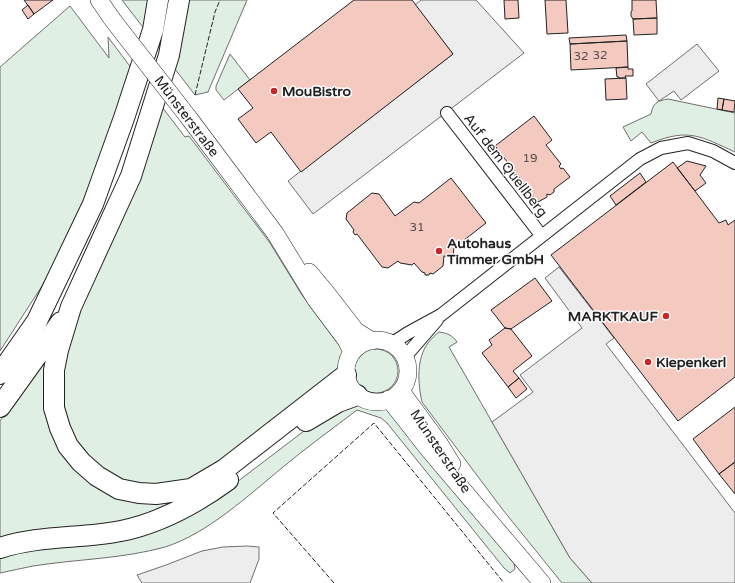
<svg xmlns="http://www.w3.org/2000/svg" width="735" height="583" viewBox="0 0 735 583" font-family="'Varela Round',sans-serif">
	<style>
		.green { fill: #e0efe3; stroke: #6f6f6f }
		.parking { fill: #ededed; stroke: #6f6f6f }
		.building { fill: #f3c9c0; stroke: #222 }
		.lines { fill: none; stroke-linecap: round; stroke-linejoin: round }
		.minor-casing { stroke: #222; stroke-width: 14 }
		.secondary-casing { stroke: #222; stroke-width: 18 }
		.trunk-casing { stroke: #222; stroke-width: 22 }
		.minor { stroke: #fff; stroke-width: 12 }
		.secondary { stroke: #fff; stroke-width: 17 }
		.trunk { stroke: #fff; stroke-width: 20 }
		.secondary-bridge-casing { stroke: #222; stroke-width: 18; stroke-linecap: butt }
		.secondary-bridge { stroke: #fff; stroke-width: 17 }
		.fence { stroke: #222; stroke-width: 1; stroke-dasharray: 5 2; stroke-linecap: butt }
		.poi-dot { fill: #c62828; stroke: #fff; stroke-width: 1.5 }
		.labels { text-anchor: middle; stroke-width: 3; stroke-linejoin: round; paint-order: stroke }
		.number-label { font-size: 12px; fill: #564c4a }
		.poi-label { font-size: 14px; font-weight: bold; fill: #222; stroke: #fff; text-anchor: start }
		.street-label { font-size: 14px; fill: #222; stroke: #fff }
	</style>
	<rect width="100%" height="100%" fill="#fff"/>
	<!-- green -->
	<path class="green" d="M122 0H247L208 92 195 95Z
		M70 6 109 58 108 37 132 69 98 173 51 272 0 351V67Z
		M230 54 250 80 224 100 216 90V86Z
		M668 99 735 113V152C700 136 689 128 651 143L642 132 631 141 623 127 651 114C653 103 657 101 668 99Z
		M162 107 185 137 189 136 270 243 302 295 338 343 342 342 344 355 341 367 259 434 194 479 172 486 122 482 87 459 63 417V353Z
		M439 332C447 333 452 335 457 342L449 347 570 558 592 583H562L503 510 422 402C418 384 416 359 428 343 431 339 435 335 439 332Z
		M51 347 48 371 90 477 194 494 144 519 0 541V421Z
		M354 371a22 22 0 1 1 44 0a22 22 0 1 1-44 0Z
		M358 402 370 406 386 408 514 563 515 569 510 573 504 568 387 423 381 418 357 410C332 429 307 447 283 467 249 495 207 534 165 547 122 559 77 559 33 566 22 568 11 571 0 573V554L216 498 304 431 315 419Z"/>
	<!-- parking -->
	<path class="parking" d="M421 0H476L524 53 313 214 288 181 453 54 415 5Z
		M697 44 719 71 681 100 674 91 659 101 646 84Z
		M559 267 614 338 606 344 735 513V583H592L570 558 492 422 533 392 520 375 582 328 545 278Z
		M247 546 259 547V559L250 583H142L137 575 166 565 202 551 223 547Z"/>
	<!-- building -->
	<path class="building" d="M24 0H53L34 14Z
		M354 0H412L453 54 301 172 271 132 256 143 238 119 253 108 238 89Z
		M504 0H518L519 18 505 19Z
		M545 0H566L568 33 547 34Z
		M632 0H656L657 18 633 19 631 16V12L632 11Z
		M28 5 34 14 28 19 22 10Z
		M657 18V34L634 35 633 19Z
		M626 35 627 41 570 44 569 38Z
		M627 41 628 67 571 70 570 44Z
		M628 67V69H633V76H625L626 78H619V77H617L616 68Z
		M626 78 627 99 606 100 605 79Z
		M718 98 724 99 722 110 717 109Z
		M724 99 735 101 734 112 722 110Z
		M534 116 552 140 546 145 561 164 559 166 561 169 563 168 570 177 554 189V192L550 195 547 194V197L538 202 535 199H532L533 196 529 191H527V188L523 183H521V180L517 175H514L515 172 511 167H508L509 164 499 152 496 151 497 148 495 146Z
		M687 161 706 166 700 175 706 183 695 191 677 168Z
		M673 162 719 223 726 220 728 225 735 220V377L678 421 551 255Z
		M640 173 646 182 616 205 610 196Z
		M451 178 486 223 454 248 453 257 444 256 443 266 433 274 430 273 429 275H425V273L422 272 414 263 412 265 400 263 398 261 388 268 382 267 357 234 355 235 353 232 354 230 346 219 347 213 372 193 379 194 395 216 414 202 419 203Z
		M535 278 552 301 511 329 505 328 491 310Z
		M505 328 511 329 532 356 513 371 519 378 508 387 482 353 492 345 489 340Z
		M519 378 527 389 516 398 508 387Z
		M735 407V462L719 474 693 439Z
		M735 462V494L719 474Z"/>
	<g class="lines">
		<!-- minor casing -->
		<g class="minor-casing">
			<path id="minor" d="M447 113 541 235
				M391 344 408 333 441 315 640 159 661 148 688 143 713 151 735 163
				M404 358 437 320"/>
		</g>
		<!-- secondary casing -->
		<g class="secondary-casing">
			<path id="secondary" d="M99 0 112 19
				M189 118 275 233 316 300 346 340 352 352
				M309 272 325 291 356 331 372 341
				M346 371a31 31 0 1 1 62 0a31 31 0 1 1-62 0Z
				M401 391 439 443 452 464
				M389 399 429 450 542 583"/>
		</g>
		<!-- trunk casing -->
		<g class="trunk-casing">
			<path id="trunk" d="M179 0 169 55 131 176 71 307 58 350 54 370V408L60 428 68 446 81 462 97 476 119 489 139 493 156 494 191 489 225 469 346 375
				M0 374 37 321 93 204 124 118 153 30 158 0
				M0 407 61 322
				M306 421 338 402 357 395
				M0 548C39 535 81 539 121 531 161 523 195 504 228 480"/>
		</g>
		<!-- minor -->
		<use href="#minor" class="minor"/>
		<!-- secondary -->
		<use href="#secondary" class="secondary"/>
		<!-- trunk -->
		<use href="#trunk" class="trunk"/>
		<!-- secondary-bridge casing -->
		<g class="secondary-bridge-casing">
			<path id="secondary-bridge" d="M112 19 189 118"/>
		</g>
		<!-- secondary-bridge -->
		<use href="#secondary-bridge" class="secondary-bridge"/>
		<!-- fence -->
		<path class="fence" d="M195 95 215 12 220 0
			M334 583 273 513 374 423 504 583"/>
	</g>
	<!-- markers -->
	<g class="poi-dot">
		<circle cx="274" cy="91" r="4"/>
		<circle cx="439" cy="251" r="4"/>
		<circle cx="666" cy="316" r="4"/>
		<circle cx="648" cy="362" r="4"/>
	</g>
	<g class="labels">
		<!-- number labels -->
		<g class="number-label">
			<text x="600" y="59">32</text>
			<text x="581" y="60">32</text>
			<text x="530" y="162">19</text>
			<text x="417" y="231">31</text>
		</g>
		<!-- poi labels -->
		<g class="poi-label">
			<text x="282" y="96">MouBistro</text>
			<text x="447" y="248">Autohaus<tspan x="447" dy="16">Timmer GmbH</tspan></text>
			<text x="658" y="321" text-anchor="end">MARKTKAUF</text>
			<text x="656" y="367">Kiepenkerl</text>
		</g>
		<!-- street labels -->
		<g class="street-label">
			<text transform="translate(187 116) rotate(53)" y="5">Münsterstraße</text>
			<text transform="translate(506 165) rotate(52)" y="5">Auf dem Quellberg</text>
			<text transform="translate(441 451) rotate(56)" y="5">Münsterstraße</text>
		</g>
	</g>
</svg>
